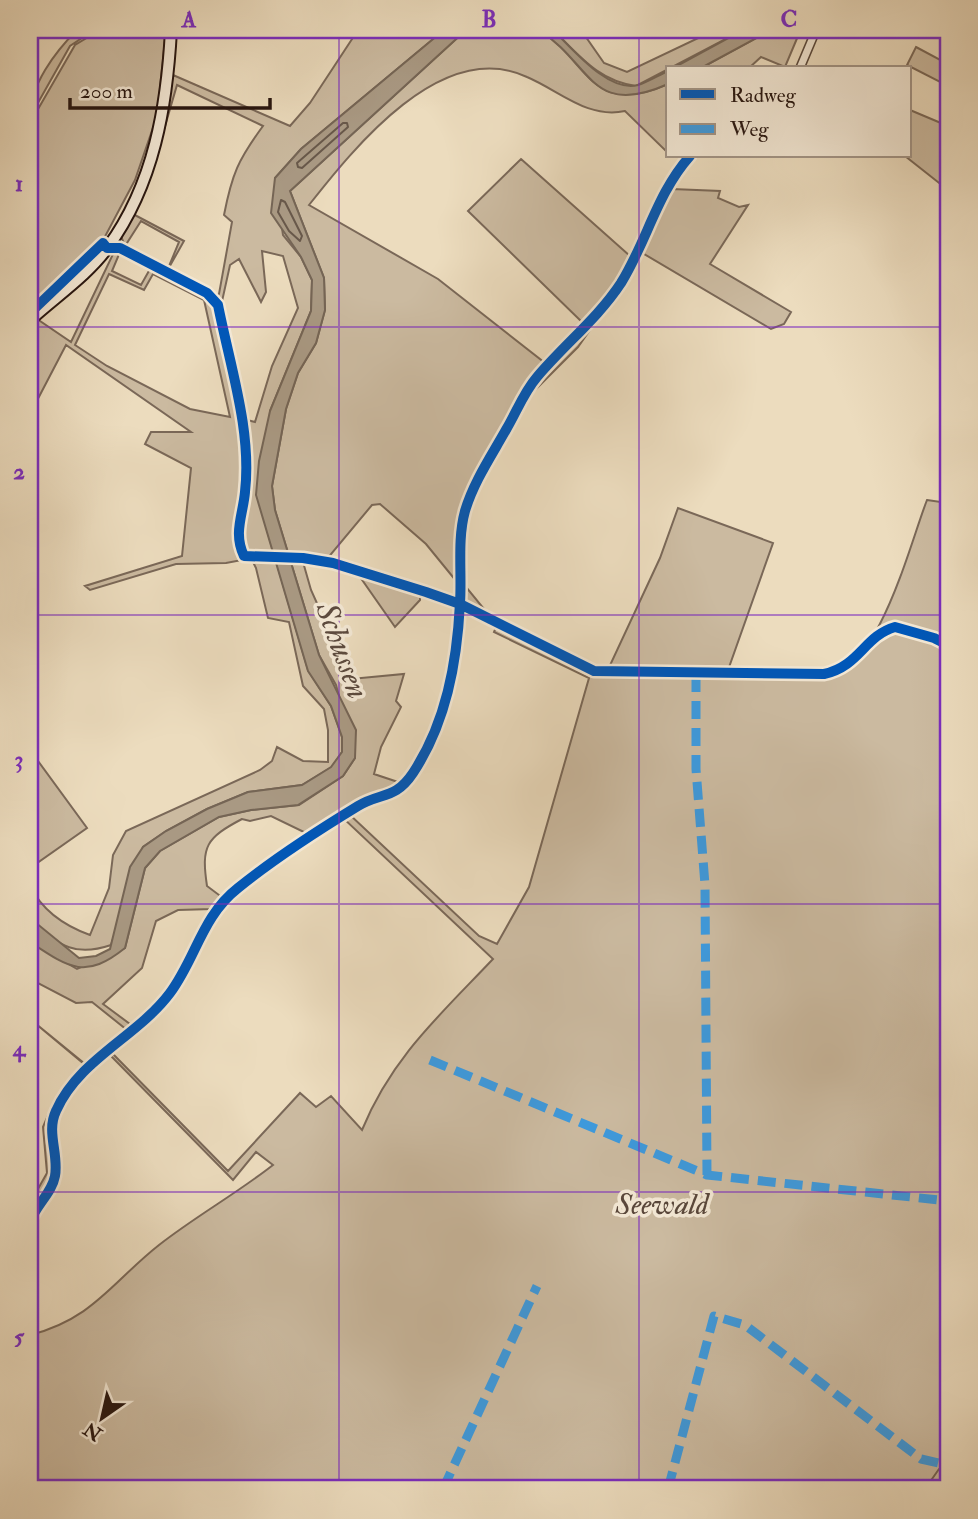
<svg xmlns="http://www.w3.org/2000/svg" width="978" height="1519" viewBox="0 0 978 1519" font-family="'IM FELL Double Pica',serif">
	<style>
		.green { fill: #cbbaa0; stroke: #7a6858; stroke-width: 2; fill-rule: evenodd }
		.water { fill: #a99983; stroke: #756555; stroke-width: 2 }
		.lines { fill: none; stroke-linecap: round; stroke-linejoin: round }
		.shore { stroke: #68584a; stroke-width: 2 }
		.stream { stroke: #756555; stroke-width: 2 }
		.street-tunnel { stroke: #c5b49b; stroke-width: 7; stroke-dasharray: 7 3.5; stroke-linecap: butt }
		.street-casing { stroke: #59483c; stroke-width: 10 }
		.secondary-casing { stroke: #281610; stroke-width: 14 }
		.street { stroke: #f3e8d5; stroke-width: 7 }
		.secondary { stroke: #f3e8d5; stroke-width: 10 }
		.quiet { stroke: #3d9ade; stroke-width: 9; stroke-dasharray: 18 9; stroke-linecap: butt }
		.cycleway-casing { stroke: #f3e8d5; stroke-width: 15 }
		.cycleway { stroke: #0057b8; stroke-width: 10 }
		.grid { fill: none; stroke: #7b2cbf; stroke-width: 2; stroke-opacity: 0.55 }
		.labels { text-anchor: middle; stroke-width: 7; stroke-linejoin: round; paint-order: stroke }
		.park-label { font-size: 30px; font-style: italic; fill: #59473b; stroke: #f3e8d5 }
		.water-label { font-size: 32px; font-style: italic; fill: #5c4a3e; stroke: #f3e8d5 }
		.neatline { fill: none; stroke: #7b2cbf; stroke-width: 2.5 }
		.grid-label { font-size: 23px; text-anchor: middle; font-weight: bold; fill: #7b2cbf }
	</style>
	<rect width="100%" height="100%" fill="#ecdcbe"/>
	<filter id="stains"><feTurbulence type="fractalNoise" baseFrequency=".00286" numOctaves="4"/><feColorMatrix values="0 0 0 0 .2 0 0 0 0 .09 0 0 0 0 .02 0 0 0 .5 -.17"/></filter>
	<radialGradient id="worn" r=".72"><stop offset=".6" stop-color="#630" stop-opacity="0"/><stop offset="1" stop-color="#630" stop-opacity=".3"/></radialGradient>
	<!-- green -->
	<path class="green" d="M77 30H94L70 46 30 117C30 85 55 52 77 30Z
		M100 30H166L157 116 135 180 100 246 42 300 30 287V123L75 45Z
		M358 30H380L385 36 396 30H444L301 149 275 178 283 235 301 257 312 280 311 311 270 411 267 530 308 670 331 706 342 737V752L332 767 302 785 248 792 207 809 166 831 143 847 111 945C73 958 59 944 31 921L30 886C42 910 65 926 90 935L109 888 113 855 126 831 260 770 272 761 277 747 303 761 328 762V730L324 709 303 686 289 622 268 618 256 568 241 538 243 490 235 534 242 560 226 563 176 564 90 590 85 586 182 556 191 468 145 444 151 432H191L66 345 30 414V325L37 319 71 342 115 250 120 252 112 271 141 285 150 269 206 296 213 302 239 418 255 422 272 366 298 308 283 256 262 251 266 292 261 302 239 259 230 265 221 306 214 297 219 294 232 222 224 215C232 174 238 160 263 126L177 85 149 181 131 213 184 241 167 271 179 242 141 221 125 246 120 234 162 137 173 75 290 126 310 103ZM109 274 144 290 153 274 204 300 230 417 190 409 107 366 75 345Z
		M466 30H539C591 63 590 118 668 84V153L625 111C587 119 560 91 527 77 442 37 354 148 309 205L438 279 545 363 520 396 470 489 457 582 426 544 380 504 372 505 327 559 301 555 311 590 351 679 404 674 396 701 401 707 381 747 374 774 401 783 393 791 353 803 308 834 271 816 250 821 242 819C206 838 201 846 207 886L223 898 212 909 178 910 156 921 142 968 103 1004 134 1027 90 1060 127 1030 92 1002 76 1003 30 979V942L77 969 125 948 145 868 160 851 219 817 251 810 299 805 343 776 355 758 336 685 319 655 275 510 272 486 286 409 298 373 316 343 325 310 324 278 290 191Z
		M553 30H581L604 63 627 72 715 30H743L636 86C598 81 579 55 553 30Z
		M771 30H814L811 39 798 36 785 67 761 57 749 68H701Z
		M916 47 948 64V75L944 84 907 65Z
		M910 110 948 126V190L905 156H910Z
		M521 159 630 256 620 279 584 324 468 211Z
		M672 189 720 191 718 198 739 207 748 205 710 264 791 312 784 324 771 329 639 251 667 193Z
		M625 280 578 347 525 400 540 377Z
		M927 500 948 503V1489H30V1335C93 1319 112 1282 159 1245 196 1216 236 1194 273 1165L256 1152 233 1180 109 1054 111 1052 228 1171 300 1093 316 1107 331 1096 362 1130C392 1057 440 1015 493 959L343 818 349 814 479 936 497 944 529 887 589 678 494 632 497 625 462 608V582L497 625 591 672 606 674 660 558 678 508 773 543 727 673C757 673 795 681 824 678 879 672 909 546 927 500Z
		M358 574 420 593V600L395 627Z
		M30 750 87 828 30 868Z
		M30 1019 85 1064 54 1109 53 1173 30 1212V1203L47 1173 43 1127 52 1106 84 1064Z"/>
	<!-- water -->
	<path class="water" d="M444 30H466L290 191 324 278 325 310 316 343 298 373 286 409 272 486 275 510 319 655 356 730 355 758 343 776 298 805 251 810 219 817 160 851 145 868 125 948C85 980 69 968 30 942V918L79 958 96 956 110 949 130 867 143 847 166 831 207 809 248 792 302 785 331 767 342 752V737L331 706 308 671 256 495 259 461 270 411 311 311 312 280 301 257 271 213 275 178 301 149Z
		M539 30H553C572 48 608 93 638 85 648 82 659 75 668 71V84C590 119 592 63 539 30Z
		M743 30H771L701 68H673Z"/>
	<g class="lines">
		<!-- shore -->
		<path class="shore" d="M343 123H347L348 127 302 168 298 167 297 163Z
			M281 200 285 202 302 236 300 241 289 231 278 212Z"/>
		<!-- stream -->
		<path class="stream" d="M944 1461 948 1454
			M925 1489 939 1469"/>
		<!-- street-tunnel -->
		<path class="street-tunnel" d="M267 558H303"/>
		<!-- street casing -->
		<g class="street-casing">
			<path id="street" d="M800 68 816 30
				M107 248H120L207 293 218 305C230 366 252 431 245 492 243 515 233 533 244 556L267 558
				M303 558 333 563 460 604
				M30 1222C36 1205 52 1193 55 1176 59 1154 46 1132 56 1111 79 1059 137 1037 170 993 196 958 202 916 238 888 275 858 317 831 358 806 381 792 395 800 413 773 446 723 457 663 460 603 462 573 457 540 465 511 474 481 492 455 507 428 517 411 524 392 537 377 564 345 598 318 621 283 647 241 657 193 690 156"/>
		</g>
		<!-- secondary casing -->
		<g class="secondary-casing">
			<path id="secondary" d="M30 320C55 297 88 275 108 247 154 184 167 106 171 30"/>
		</g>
		<!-- street -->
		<use href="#street" class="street"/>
		<!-- secondary -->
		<use href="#secondary" class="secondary"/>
		<!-- quiet -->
		<path class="quiet" d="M696 674V769L705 885 707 1175
			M430 1060 707 1175 948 1201
			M443 1489 537 1286
			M668 1489 714 1316 745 1325 921 1459 948 1465"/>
		<!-- cycleway casing -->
		<g class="cycleway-casing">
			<path id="cycleway" d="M30 313 103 243 107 248H120L207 293 218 305C230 366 252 431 245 492 243 515 233 533 244 556L303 558 333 563 426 592 460 604 594 671 824 674C860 666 864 636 895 627L934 638 948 645
				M30 1222C36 1205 52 1193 55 1176 59 1154 46 1132 56 1111 79 1059 137 1037 170 993 196 958 202 916 238 888 275 858 317 831 358 806 381 792 395 800 413 773 446 723 457 663 460 603 462 573 457 540 465 511 474 481 492 455 507 428 517 411 524 392 537 377 564 345 598 318 621 283 647 241 657 193 690 156"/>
		</g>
		<!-- cycleway -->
		<use href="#cycleway" class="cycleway"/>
	</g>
	<!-- grid -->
	<path class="grid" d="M339 30V1489M639 30V1489M30 327H948M30 615H948M30 904H948M30 1192H948"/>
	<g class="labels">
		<!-- park labels -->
		<g class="park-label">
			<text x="662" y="1214">Seewald</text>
		</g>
		<!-- water labels -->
		<g class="water-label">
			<text transform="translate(343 650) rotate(70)" y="11">Schussen</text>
		</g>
	</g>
	<!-- margin -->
	<rect width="978" height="1519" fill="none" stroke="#ecdcbe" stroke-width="77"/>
	<!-- legend -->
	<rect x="666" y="66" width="245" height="91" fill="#f3e8d5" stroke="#a29486" stroke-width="2"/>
	<rect x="680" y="89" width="35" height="10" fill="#0057b8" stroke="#a29486" stroke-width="2"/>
	<text x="730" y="102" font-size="21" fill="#281610">Radweg</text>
	<rect x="680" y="124" width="35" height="10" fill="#3d9ade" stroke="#a29486" stroke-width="2"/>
	<text x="730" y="136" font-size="21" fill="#281610">Weg</text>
	<!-- north arrow -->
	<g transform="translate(102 1418) rotate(214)" stroke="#f3e8d5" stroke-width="5" paint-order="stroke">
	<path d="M0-5L12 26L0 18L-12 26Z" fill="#281610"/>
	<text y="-10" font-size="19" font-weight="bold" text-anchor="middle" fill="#281610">N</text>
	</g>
	<!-- scale -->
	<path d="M70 98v10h200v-10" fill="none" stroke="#281610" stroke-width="3.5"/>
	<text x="80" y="98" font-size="21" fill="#281610" stroke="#f3e8d5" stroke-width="5" paint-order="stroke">200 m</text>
	<rect x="38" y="38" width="902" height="1442" class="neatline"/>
	<g class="grid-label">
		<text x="189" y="27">A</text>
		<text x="489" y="27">B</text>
		<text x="789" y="27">C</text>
		<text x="19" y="191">1</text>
		<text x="19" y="479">2</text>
		<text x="19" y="767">3</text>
		<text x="19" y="1056">4</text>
		<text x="19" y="1344">5</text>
	</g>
	<rect width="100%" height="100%" filter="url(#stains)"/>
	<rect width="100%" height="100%" fill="url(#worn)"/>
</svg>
